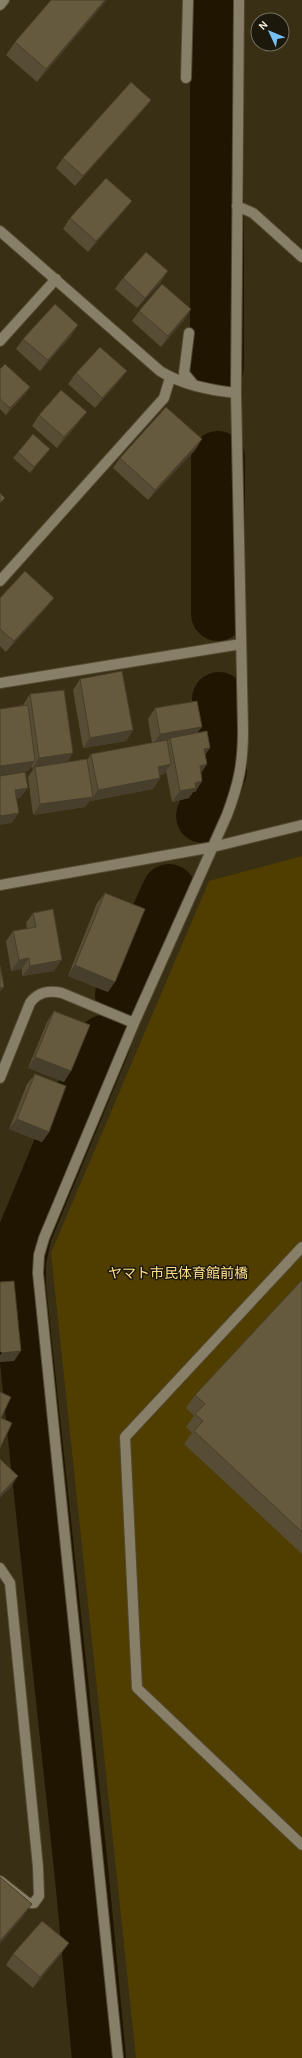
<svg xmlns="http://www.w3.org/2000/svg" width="302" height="2058" viewBox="0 0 302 2058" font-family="Karla,'Noto Sans JP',sans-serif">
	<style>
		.green { fill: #503e00 }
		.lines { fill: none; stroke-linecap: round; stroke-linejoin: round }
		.river { stroke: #1f1500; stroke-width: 54 }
		.minor-casing { stroke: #534a31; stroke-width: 12 }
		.minor { stroke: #877f67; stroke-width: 10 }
		.wall { fill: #574d34 }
		.shaded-wall { fill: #473f2b }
		.building { fill: #655a3d; stroke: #473f2b }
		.labels { text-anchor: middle; stroke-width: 3; stroke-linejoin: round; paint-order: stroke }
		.park-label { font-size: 14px; fill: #fdde89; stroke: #1c180c }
	</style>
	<rect width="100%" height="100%" fill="#392f14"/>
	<!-- green -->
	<path class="green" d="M302 856V2058H136L51 1253 209 881Z"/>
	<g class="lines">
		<!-- river -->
		<path class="river" d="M217 0V367
			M218 614V458
			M203 816 220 771 219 699
			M122 995 169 891
			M99 2058 82 1878 19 1287V1261L25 1233 104 1042"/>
		<!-- minor casing -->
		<g class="minor-casing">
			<path id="minor" d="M0 5 4 0
				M186 78 188 0
				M237 206 253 213 302 257
				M0 231 160 371C182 385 210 390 236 393
				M189 333 184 373 193 384
				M0 341 56 279
				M0 581 164 398 170 378
				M0 683 241 644
				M0 885 213 847 302 825
				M0 1078 30 1003C38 992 48 990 62 993L134 1023
				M302 1247 125 1437 137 1688 302 1845
				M0 1568 10 1583 38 1867 39 1896 34 1903H28L0 1881
				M118 2058 38 1273 39 1255 44 1238 134 1023 227 815C239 783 243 764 243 730L236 393 239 0"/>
		</g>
		<!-- minor -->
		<use href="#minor" class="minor"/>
	</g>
	<!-- wall -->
	<path class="wall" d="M107 0 37 82 6 55 15 42Z
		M151 100 143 110 75 186 56 168 63 158Z
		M124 211 88 252 63 229 70 218Z
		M123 278 161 282 137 308 115 289Z
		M191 309 184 320 161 347 132 321 139 311Z
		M71 336 40 371 16 349 23 339Z
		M0 369 30 387 26 393 6 415 0 409Z
		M76 373 119 381 95 408 68 384Z
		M39 415 79 422 57 448 32 426Z
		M202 439 195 450 148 500 113 468 120 458Z
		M50 449 30 473 13 458 18 452Z
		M0 598 46 608 6 652 0 646Z
		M80 679 133 730 126 741 83 748 73 690Z
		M30 694 67 762 87 760 91 754 152 743 148 719 155 708 197 733 205 755 201 773 202 781 195 792H193L189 798 172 802 166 771 164 774 160 775V778L153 789 90 801V800L85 807 33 815 28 777 34 768 32 769V766L28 771 0 775V709L23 705Z
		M105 893 108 992 68 976 97 903Z
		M33 913 54 971 22 976V969L11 971 6 941 13 931 27 929 26 923Z
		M54 1011 64 1082 28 1068 47 1022Z
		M35 1074 49 1132 42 1142 9 1129 27 1084Z
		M302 1280V1554L184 1444 192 1433 186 1427 194 1416 186 1408 195 1395Z
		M69 1943 61 1954 33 1988 6 1965 13 1954Z"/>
	<!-- shaded-wall -->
	<path class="shaded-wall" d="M105 0H107L37 82 46 69Z
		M151 100 143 110 75 186 83 176Z
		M132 201 124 211 88 252 96 241Z
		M168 271 161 282 137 308 145 298Z
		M191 309 184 320 161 347 168 336Z
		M78 325 71 336 40 371 48 360Z
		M127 371 119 381 95 408 102 398Z
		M30 387 26 393 6 415 10 408Z
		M87 412 79 422 57 448 64 437Z
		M202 439 195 450 148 500 155 490Z
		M50 449 30 473 34 467Z
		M54 598 46 608 6 652 14 641Z
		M202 727 194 737 170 738 167 742 153 744 160 734Z
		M133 730 126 741 83 748 90 738Z
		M210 748 203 758 204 749Z
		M73 753 66 764 35 767 34 768 32 769 39 758Z
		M35 761 28 771 0 775V766Z
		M171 764 164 774 151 777 158 767Z
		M207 764 200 775V766Z
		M160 778 153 789 90 801 98 790Z
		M202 781 195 792H193L189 798 172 802 180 791 195 783Z
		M28 788 20 798 8 801 15 790Z
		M93 797 85 807 33 815 40 804Z
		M19 813 12 823 0 825V816Z
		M29 958 22 969 11 971 19 960Z
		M62 960 54 971 22 976 30 966Z
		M75 965 115 982 108 992 68 976Z
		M4 987 0 992V988Z
		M35 1057 71 1071 64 1082 28 1068Z
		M17 1119 49 1132 42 1142 9 1129Z
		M21 1351 14 1361 0 1362V1355L2 1353Z
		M18 1476 11 1487 0 1498V1495Z
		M32 1904 22 1918 0 1944V1941Z
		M69 1943 61 1954 33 1988 40 1977Z"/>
	<!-- building -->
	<path class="building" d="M51 0H105L46 69 15 42Z
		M131 82 151 100 83 176 63 158Z
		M106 178 132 201 96 241 70 218Z
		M146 252 168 271 145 298 123 278Z
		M162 284 191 309 168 336 139 311Z
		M55 304 78 325 48 360 23 339Z
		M100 347 127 371 102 398 76 373Z
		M5 364 30 387 10 408 0 399V369Z
		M61 390 87 412 64 437 39 415Z
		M166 407 202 439 155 490 120 458Z
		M33 434 50 449 34 467 18 452Z
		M0 493 5 498 0 503Z
		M25 571 54 598 14 641 0 629V598Z
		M122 671 133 730 90 738 80 679Z
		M64 690 73 753 39 758 30 694Z
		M197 701 202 727 160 734 155 708Z
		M28 705 35 761 0 766V709Z
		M207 731 210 748 204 749 207 764 200 766 202 781 195 783 196 788 180 791 170 738Z
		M167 740 171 764 158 767 160 778 98 790 91 754Z
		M87 759 93 797 40 804 35 767Z
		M25 772 28 788 15 790 19 813 0 816V776Z
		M105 893 145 909 115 982 75 965Z
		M53 909 62 960 30 966 29 958 19 960 13 931 36 927 33 913Z
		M0 965 4 987 0 988Z
		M54 1011 90 1025 71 1071 35 1057Z
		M35 1074 66 1086 49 1132 17 1119Z
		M302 1280V1532L194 1431 203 1421 195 1414 205 1404 195 1395Z
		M14 1281 21 1351 2 1353 0 1351V1282Z
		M0 1392 11 1397 1 1418 12 1423 0 1448Z
		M0 1459 18 1476 0 1495Z
		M0 1877 32 1904 0 1941Z
		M42 1921 69 1943 40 1977 13 1954Z"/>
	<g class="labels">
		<!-- park labels -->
		<g class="park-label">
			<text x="178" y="1278">ヤマト市民体育館前橋</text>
		</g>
	</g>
	<!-- north arrow -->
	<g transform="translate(270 32) rotate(314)"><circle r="19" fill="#1c180c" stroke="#736e61"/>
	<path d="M0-3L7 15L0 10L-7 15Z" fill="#73c1f6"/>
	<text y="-6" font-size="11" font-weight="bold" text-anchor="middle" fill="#f6f0e0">N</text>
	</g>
</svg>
